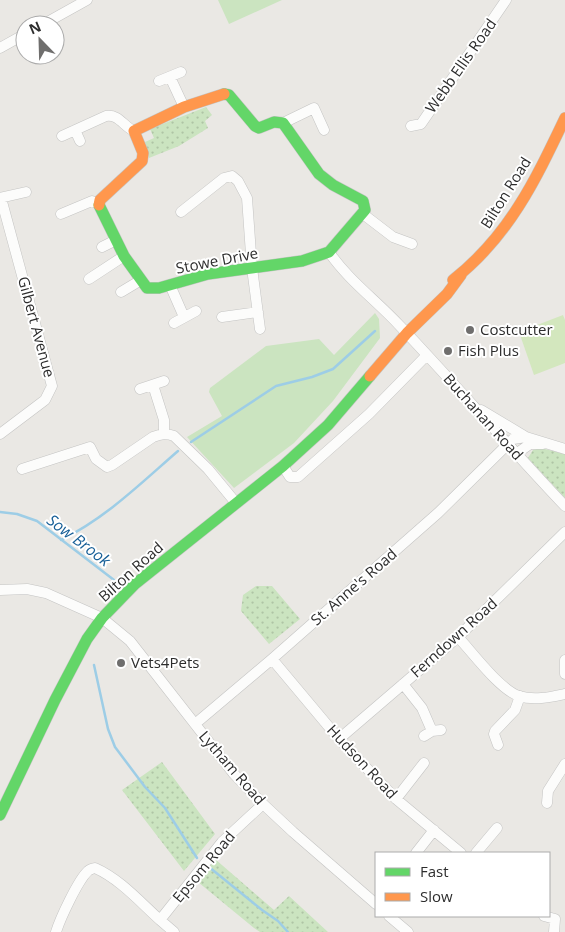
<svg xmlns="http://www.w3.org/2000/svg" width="565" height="932" viewBox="0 0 565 932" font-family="'Open Sans',sans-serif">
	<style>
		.grass { fill: url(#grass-dots) }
		.park { fill: #cbe4c0 }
		.pitch { fill: #d3e7be }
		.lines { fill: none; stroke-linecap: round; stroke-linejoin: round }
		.stream { stroke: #9dcde6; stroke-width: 2.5 }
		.street-casing { stroke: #c4c4c3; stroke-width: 11 }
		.fast-casing { stroke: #c4c4c3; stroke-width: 12 }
		.slow-casing { stroke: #c4c4c3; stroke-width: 12 }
		.street { stroke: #fcfcfb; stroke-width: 10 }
		.fast { stroke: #63d668; stroke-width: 11 }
		.slow { stroke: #ff974d; stroke-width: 11 }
		.poi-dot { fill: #6f6e6d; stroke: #fff; stroke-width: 2 }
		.labels { text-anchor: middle; stroke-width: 4; stroke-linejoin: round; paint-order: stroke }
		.street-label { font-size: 15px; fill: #2d2d2d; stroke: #fff }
		.poi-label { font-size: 15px; fill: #2d2d2d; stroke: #fff; text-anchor: start }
		.water-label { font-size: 16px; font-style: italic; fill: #175f97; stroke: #fff }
	</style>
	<defs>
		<pattern id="grass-dots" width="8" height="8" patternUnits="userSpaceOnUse" patternTransform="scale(1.25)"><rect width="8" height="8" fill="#cbe4c0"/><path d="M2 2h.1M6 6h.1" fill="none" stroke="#afc4a5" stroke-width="1.8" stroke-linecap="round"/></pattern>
	</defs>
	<rect width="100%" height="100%" fill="#eae8e4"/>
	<!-- grass -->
	<path class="grass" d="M206 107 212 115 205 121 208 128 179 146 149 158 145 142 154 138 150 129Z
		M541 448 565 454V498L528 458 533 450Z
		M256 586H272L300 619 269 644 241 611 243 595Z
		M162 762 215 834 184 871 122 790Z
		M215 859 274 910 289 896 328 932H260L254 928 198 882Z"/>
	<!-- park -->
	<path class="park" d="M218 0H282L229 24Z
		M375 313 379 319 380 338 333 401 294 443 234 488 187 437 222 416 209 392 210 388 266 346 319 339 334 355Z"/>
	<!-- pitch -->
	<path class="pitch" d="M563 315 565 320V363L534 375 519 332Z"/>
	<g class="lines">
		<!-- stream -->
		<path class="stream" d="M191 442 276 386 312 377 333 369 375 331
			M0 512 17 514 37 521 114 580
			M61 540C106 518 141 483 178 451
			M94 665 108 729 115 747 145 787 165 808 197 858
			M209 867 262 910 278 921 288 932"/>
		<!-- street casing -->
		<g class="street-casing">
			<path id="street" d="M42 25 87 0
				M0 48 25 34
				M170 77 184 107
				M159 81 181 72
				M283 123 314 108 324 130
				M411 126 421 124 506 0
				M75 130 80 141
				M62 136 106 116C119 114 123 126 134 131
				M0 198 26 192
				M181 212 224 178 232 176 238 181 247 198 252 268 260 329
				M61 214 92 201 99 204
				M363 214 393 237 412 244
				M102 247 116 240
				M329 252C348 280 377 301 400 326 456 385 509 447 565 506
				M89 279 124 256
				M170 285 184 317
				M121 292 141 280
				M222 317 258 312
				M174 323 196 311
				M153 385 164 420V434
				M140 389 164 381
				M481 410 526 437
				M0 434 45 400 52 386 1 198
				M516 454 530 444H543
				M283 466 290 477H298L369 414 427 355
				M22 469 90 447 96 459 107 467 112 465 153 437C161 434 166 433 174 436L208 469 236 503
				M0 590 27 589 46 593 102 618 130 641 234 774 263 804 293 832 376 904
				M458 637C472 652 500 690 519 696 534 701 551 697 565 694
				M272 659 339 739 396 799 461 853
				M565 660V674
				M403 684 422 708 432 731
				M195 724 272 659 438 513 513 439 526 437 565 449
				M424 736 432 731 441 730
				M339 739 458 637 565 532
				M498 745 494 734 495 731 515 710 520 696
				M396 799 424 763
				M547 803 548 791 565 764
				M416 853 434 830
				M476 853 497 828
				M389 916 408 932
				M544 916 555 919 554 932
				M56 932C60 919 78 880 88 871 89 870 93 868 95 868 120 879 140 902 160 920
				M174 932 160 920 222 842 263 804"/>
		</g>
		<!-- fast casing -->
		<g class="fast-casing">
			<path id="fast" d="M99 205 124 256 147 288H159L208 274 302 261 329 252 365 210 363 201 333 185 319 174 283 123 274 122 259 128 255 126 229 95 224 94
				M0 815 55 700 87 639 102 618 135 584 283 466 328 425 370 376"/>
		</g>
		<!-- slow casing -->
		<g class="slow-casing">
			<path id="slow" d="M99 205 100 200 142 161 143 153 134 131 184 107 224 94
				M453 280C509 236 535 181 565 118
				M370 376 407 333 447 294 461 275"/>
		</g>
		<!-- street -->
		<use href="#street" class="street"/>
		<!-- fast -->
		<use href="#fast" class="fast"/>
		<!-- slow -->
		<use href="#slow" class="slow"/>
	</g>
	<!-- markers -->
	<g class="poi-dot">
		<circle cx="470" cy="330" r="5"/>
		<circle cx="448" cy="351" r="5"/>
		<circle cx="121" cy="663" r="5"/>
	</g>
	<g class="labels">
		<!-- street labels -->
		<g class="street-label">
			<text transform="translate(461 66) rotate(-55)" y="5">Webb Ellis Road</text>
			<text transform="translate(506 193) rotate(-58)" y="5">Bilton Road</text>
			<text transform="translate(217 261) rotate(-11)" y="5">Stowe Drive</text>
			<text transform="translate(36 327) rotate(75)" y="5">Gilbert Avenue</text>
			<text transform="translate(483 417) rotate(48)" y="5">Buchanan Road</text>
			<text transform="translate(131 572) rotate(-42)" y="5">Bilton Road</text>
			<text transform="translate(354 587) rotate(-41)" y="5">St. Anne's Road</text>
			<text transform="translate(454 638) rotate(-42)" y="5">Ferndown Road</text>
			<text transform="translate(362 762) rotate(47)" y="5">Hudson Road</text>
			<text transform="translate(232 768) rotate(49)" y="5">Lytham Road</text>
			<text transform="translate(204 867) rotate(-50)" y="5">Epsom Road</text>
		</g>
		<!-- poi labels -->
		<g class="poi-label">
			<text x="480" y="335">Costcutter</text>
			<text x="458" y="356">Fish Plus</text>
			<text x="131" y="668">Vets4Pets</text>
		</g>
		<!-- water labels -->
		<g class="water-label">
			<text transform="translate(79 540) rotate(37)" y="6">Sow Brook</text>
		</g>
	</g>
	<!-- legend -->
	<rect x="375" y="852" width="175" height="65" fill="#ffffff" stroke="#ababab"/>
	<rect x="385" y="868" width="25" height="8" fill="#63d668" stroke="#ababab"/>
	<text x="420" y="877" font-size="15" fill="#2d2d2d">Fast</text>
	<rect x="385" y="893" width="25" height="8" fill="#ff974d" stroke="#ababab"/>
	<text x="420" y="902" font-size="15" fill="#2d2d2d">Slow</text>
	<!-- north arrow -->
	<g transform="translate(40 40) rotate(337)"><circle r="24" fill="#ffffff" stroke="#ababab"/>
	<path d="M0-4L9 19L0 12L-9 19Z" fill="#6f6e6d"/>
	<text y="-8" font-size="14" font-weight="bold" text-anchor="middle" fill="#2d2d2d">N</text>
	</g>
</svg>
